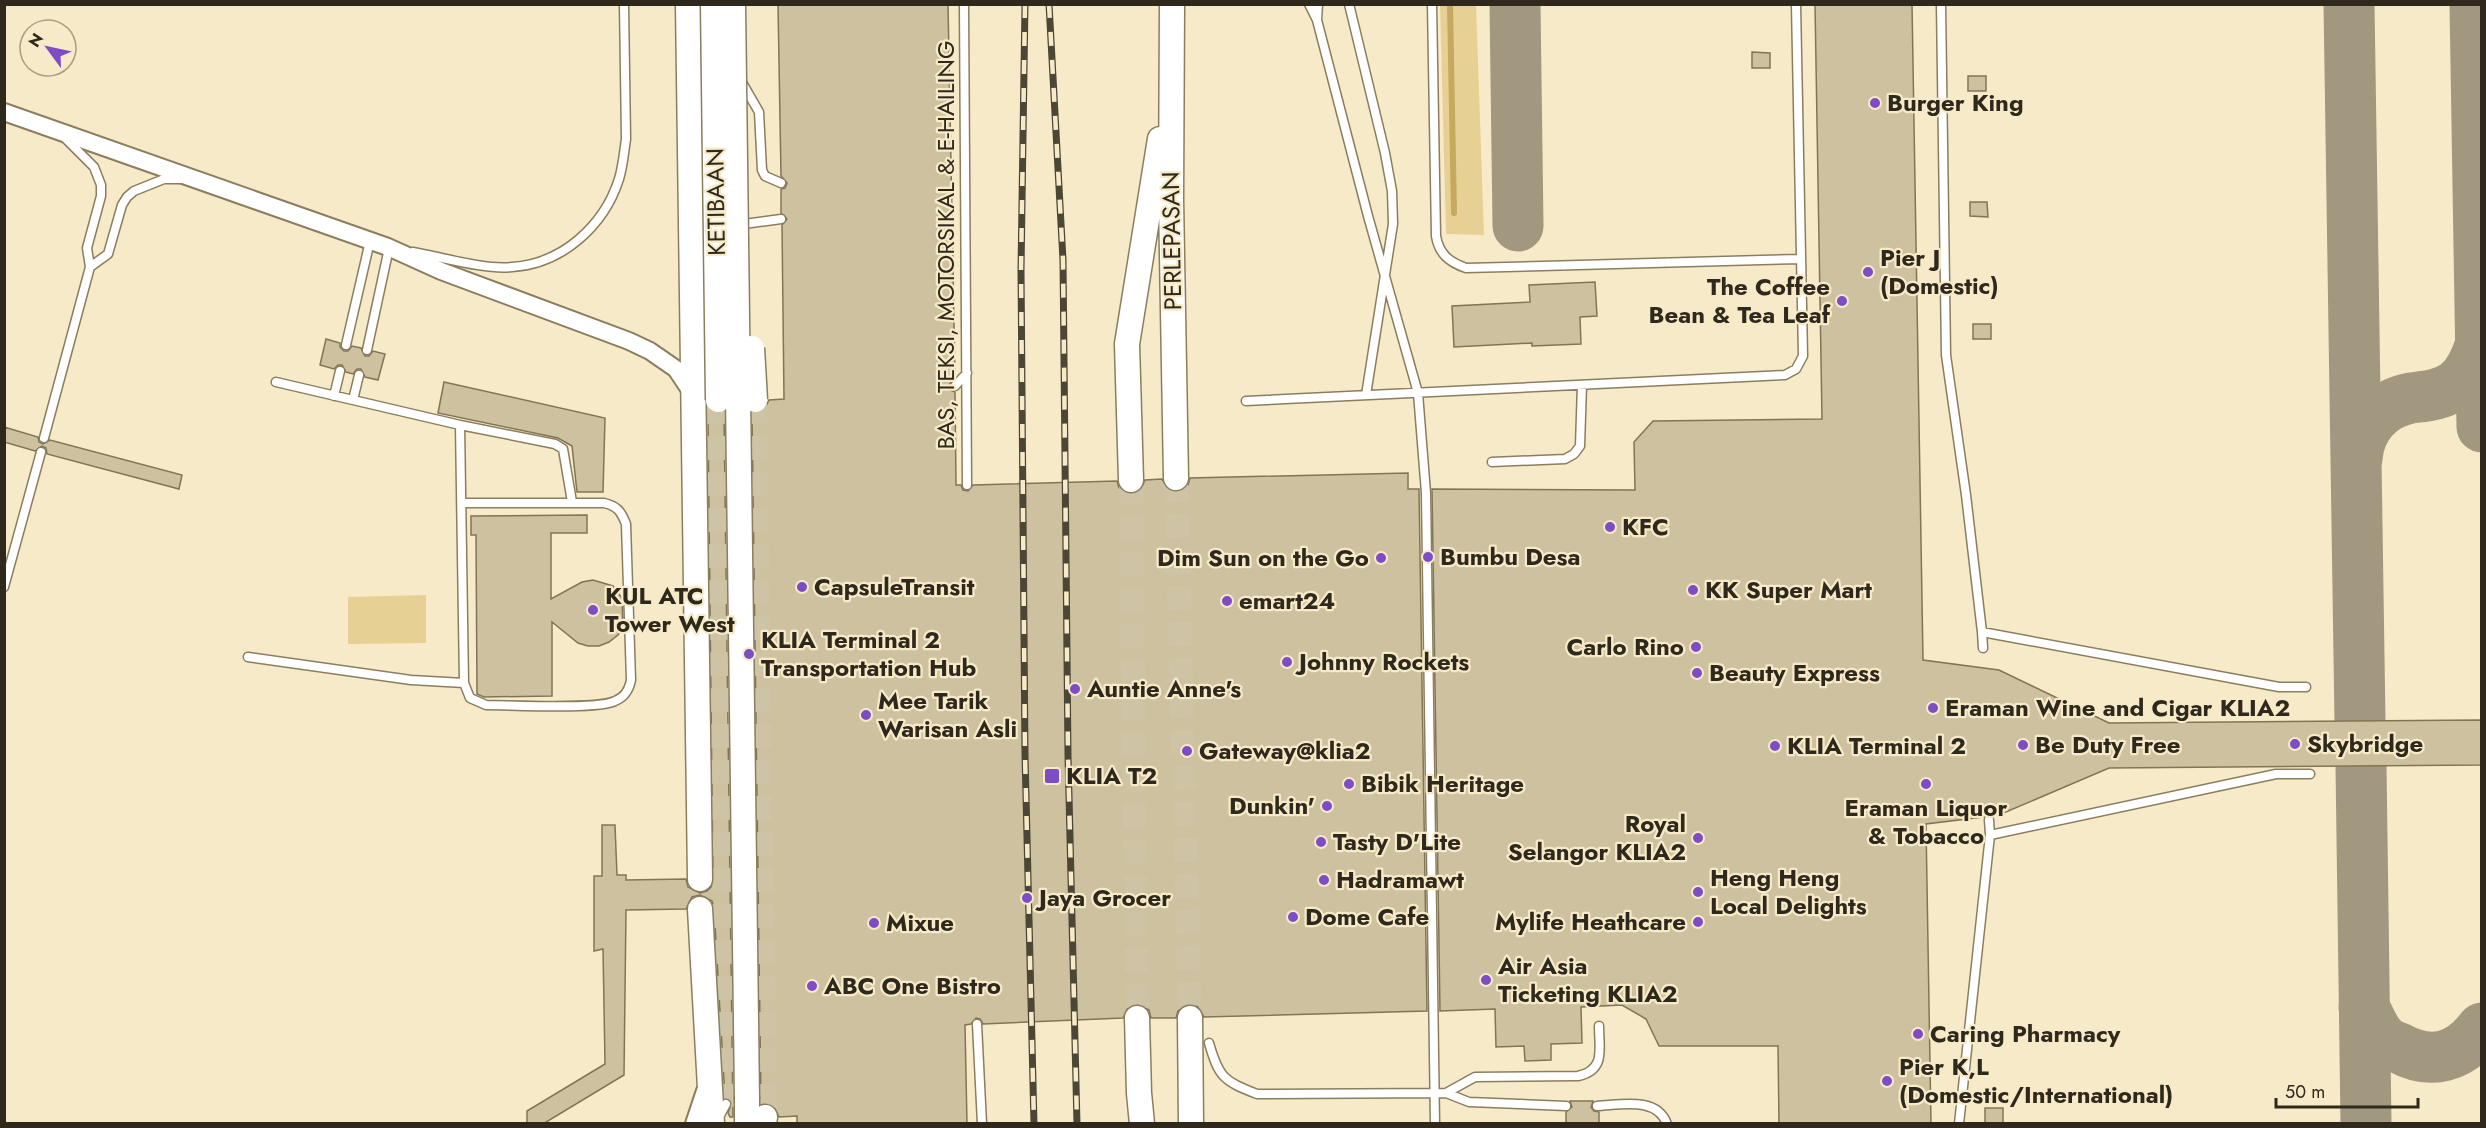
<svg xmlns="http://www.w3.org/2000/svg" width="2486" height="1128" viewBox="0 0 2486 1128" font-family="Jost,sans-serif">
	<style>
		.green { fill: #e7d094 }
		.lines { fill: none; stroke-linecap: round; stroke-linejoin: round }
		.stream { stroke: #c4a95e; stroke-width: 6 }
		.taxiway { stroke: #a2987f; stroke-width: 51 }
		.building { fill: #cec1a0; stroke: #817556; stroke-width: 1.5 }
		.secondary-tunnel { stroke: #cfc3a6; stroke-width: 24; stroke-dasharray: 24 12; stroke-linecap: butt }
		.service-casing { stroke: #8a7e5f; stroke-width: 11 }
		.minor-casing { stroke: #8a7e5f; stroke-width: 20 }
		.secondary-casing { stroke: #8a7e5f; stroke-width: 27 }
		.service { stroke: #fff; stroke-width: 8 }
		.minor { stroke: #fff; stroke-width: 16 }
		.secondary { stroke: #fff; stroke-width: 24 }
		.rail-casing { stroke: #4c4636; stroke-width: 7 }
		.rail { stroke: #f7eac8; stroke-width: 4.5; stroke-dasharray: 14; stroke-linecap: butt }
		.secondary-bridge-casing { stroke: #8a7e5f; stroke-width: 27; stroke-linecap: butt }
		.secondary-bridge { stroke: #fff; stroke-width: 24 }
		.poi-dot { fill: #7e4cc4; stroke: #f7eac8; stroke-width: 2 }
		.labels { text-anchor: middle; stroke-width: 4.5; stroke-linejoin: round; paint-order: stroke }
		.poi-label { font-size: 24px; font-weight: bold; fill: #2e291c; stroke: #f7eac8; text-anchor: start }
		.street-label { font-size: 24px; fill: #2e291c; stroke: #f7eac8 }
	</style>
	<rect width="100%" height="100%" fill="#f7eac8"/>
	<!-- green -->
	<path class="green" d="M1440 5H1476L1484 235 1446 234Z
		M426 595V643L348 644V597Z"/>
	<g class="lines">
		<!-- stream -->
		<path class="stream" d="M1450 4 1454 213"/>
		<!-- taxiway -->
		<path class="taxiway" d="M1515 4 1518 226
			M2349 4 2360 721
			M2475 4 2482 427
			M2357 459C2359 427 2380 404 2411 398 2427 396 2442 395 2456 385 2468 376 2475 361 2480 346
			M2361 766 2366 1124
			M2364 1007C2369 1016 2375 1032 2383 1039 2387 1043 2394 1046 2399 1048 2432 1066 2460 1057 2482 1028"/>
	</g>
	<!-- building -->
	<path class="building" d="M778 4H948L955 377 949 385 950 390 955 392 956 485H961L963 490 968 491 973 485 1117 481 1119 488 1131 494 1139 492 1145 480 1162 479 1169 490 1177 492 1188 485 1190 478 1408 473V489H1419L1427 1011 1204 1017 1197 1006 1189 1004 1178 1011 1176 1018H1151L1149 1010 1137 1004 1129 1006 1123 1018 983 1024 980 1019 976 1018 971 1024 965 1025 967 1124H797V1116L779 1117 773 1105 761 1104 752 414 763 412 769 400 784 399 782 225 787 219 781 213V189L785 188 787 183 781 176Z
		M1815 4H1912L1923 660 1999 670 2109 723 2481 720V765L2109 768 1999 815 1988 814 1984 817 1926 824 1931 1124H1779L1778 1046H1659L1646 1019 1622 1005 1581 1007 1582 1043 1551 1044V1060L1525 1061 1524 1046 1496 1047 1495 1009 1440 1011 1432 489 1635 490 1634 442 1653 421 1822 419Z
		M1752 52 1770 53V68H1752Z
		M1968 76H1986V91H1968Z
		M1970 202H1987L1988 217 1970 216Z
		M1595 282 1597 316 1580 317 1581 344 1532 346V343L1454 347 1452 306 1530 302 1529 285Z
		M1973 324H1991V339H1973Z
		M326 339 340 343V347L344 351H348L352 346 361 348 365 356H369L373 351 385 354 378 380 365 377 361 369H357L353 374 346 372 342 365H338L334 369 320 365Z
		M444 382 605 418 603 492H577L572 446 558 438 438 413Z
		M711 412 724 413 733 1117H730L728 1113 732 1101 725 1098 714 908 712 901 700 895 692 897 686 909 626 910 624 1075 543 1124H527V1111L605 1064 603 949 594 951V876H602V825H615L617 875H626V880L686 879 688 887 700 893 707 891 713 885 708 418Z
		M4 427 38 437 39 442 43 444 50 440 182 475 179 489 47 454 46 448 42 446 35 451 4 442Z
		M587 515V533H551V599L582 582 593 580 613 586 622 598 623 627 618 635 609 642 599 646H588L578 643 552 622V696L484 697 477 694 476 535H471V516Z
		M1570 1101H1593L1591 1107 1594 1111 1599 1112V1124H1566V1112L1572 1107Z
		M1985 1108H2003V1123H1985Z"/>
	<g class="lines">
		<!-- secondary-tunnel -->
		<path class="secondary-tunnel" d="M718 400 727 1107
			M755 400 765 1117
			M1176 478 1190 1018
			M1131 480 1137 1018"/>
		<!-- service casing -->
		<g class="service-casing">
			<path id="service" d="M964 4 967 485
				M1309 4 1317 20 1318 4
				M1349 4 1385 153 1392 191 1393 224 1366 395
				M1432 4 1436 236C1439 254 1449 262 1466 268L1800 259
				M1941 4 1946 355 1966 495 1982 632 2279 687H2306
				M1317 20 1368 216 1418 393 1426 493 1435 1124
				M740 79 759 112 762 170 765 176 781 183
				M737 225 781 219
				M413 252C442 257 484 270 512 267 562 264 604 226 619 179 623 166 624 152 626 139L624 4
				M90 267 108 254 122 205 127 197 134 191 164 179H181
				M346 345 370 241
				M367 350 389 248
				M955 386 967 373
				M334 396 340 371
				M353 400 359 375
				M1246 401 1785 375 1796 369 1803 356 1796 4
				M460 425 555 444 563 449 572 502
				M44 438 90 267 87 248 101 196V185L94 167 66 139
				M1492 462 1565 459 1574 454 1580 446 1582 385
				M462 503H604C617 506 621 511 626 524L631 680C629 690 625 697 615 701 597 710 511 705 486 705L470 698 464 683
				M4 587 41 452
				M1982 632 1983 648
				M248 657 411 680 464 683 460 425 276 382
				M1989 820 1990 835
				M977 1024 982 1124
				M1209 1043C1219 1078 1224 1081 1257 1094L1446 1093 1469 1102 1566 1106
				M1446 1093 1475 1077 1578 1076C1606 1070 1599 1049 1599 1026
				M1597 1106C1620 1105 1657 1096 1667 1124
				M718 1119 726 1104
				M1959 1124 1990 835 2276 774H2310"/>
		</g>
		<!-- minor casing -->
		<g class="minor-casing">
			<path id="minor" d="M4 112 388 247 441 271 629 341 650 351 676 369 692 393
				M694 1124 705 1091"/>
		</g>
		<!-- secondary casing -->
		<g class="secondary-casing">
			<path id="secondary" d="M688 4 700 879
				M1172 4 1171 199 1176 478
				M1131 480 1127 344 1160 139
				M700 909 712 1124
				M1137 1018 1139 1093 1142 1124
				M1190 1018 1191 1124
				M747 1099V1124
				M764 1124 765 1117"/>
		</g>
		<!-- service -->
		<use href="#service" class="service"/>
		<!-- minor -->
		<use href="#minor" class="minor"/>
		<!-- secondary -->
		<use href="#secondary" class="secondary"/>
		<!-- rail casing -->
		<g class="rail-casing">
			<path id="rail" d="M1025 4 1021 270 1025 755 1034 1124
				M1049 4 1063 260 1068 755 1077 1124"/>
		</g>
		<!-- rail -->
		<use href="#rail" class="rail"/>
		<!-- secondary-bridge casing -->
		<g class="secondary-bridge-casing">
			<path id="secondary-bridge" d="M713 4 718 400
				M733 4 747 1099
				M752 348 755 400"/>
		</g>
		<!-- secondary-bridge -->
		<use href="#secondary-bridge" class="secondary-bridge"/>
	</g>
	<!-- markers -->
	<g class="poi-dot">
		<circle cx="1875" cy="103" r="6"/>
		<circle cx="1868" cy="272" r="6"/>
		<circle cx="1842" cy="301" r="6"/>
		<circle cx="1610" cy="527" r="6"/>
		<circle cx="1428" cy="557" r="6"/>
		<circle cx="1381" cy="558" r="6"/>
		<circle cx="802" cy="587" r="6"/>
		<circle cx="1693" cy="590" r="6"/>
		<circle cx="1227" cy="601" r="6"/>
		<circle cx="593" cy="610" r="6"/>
		<circle cx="1696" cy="647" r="6"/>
		<circle cx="749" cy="654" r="6"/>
		<circle cx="1287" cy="662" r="6"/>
		<circle cx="1697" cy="673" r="6"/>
		<circle cx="1075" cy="689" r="6"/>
		<circle cx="1933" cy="708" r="6"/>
		<circle cx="866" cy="715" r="6"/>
		<circle cx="2295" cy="744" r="6"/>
		<circle cx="2023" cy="745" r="6"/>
		<circle cx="1775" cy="746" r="6"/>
		<circle cx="1187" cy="751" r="6"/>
		<rect x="1044" y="768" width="16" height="16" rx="3"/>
		<circle cx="1349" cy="784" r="6"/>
		<circle cx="1926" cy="784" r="6"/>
		<circle cx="1327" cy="806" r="6"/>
		<circle cx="1698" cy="838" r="6"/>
		<circle cx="1321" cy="842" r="6"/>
		<circle cx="1324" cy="880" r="6"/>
		<circle cx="1698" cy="892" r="6"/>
		<circle cx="1027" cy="898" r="6"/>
		<circle cx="1293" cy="917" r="6"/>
		<circle cx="1698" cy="922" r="6"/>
		<circle cx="874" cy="923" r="6"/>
		<circle cx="1486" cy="980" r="6"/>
		<circle cx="812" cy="986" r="6"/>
		<circle cx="1918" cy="1034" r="6"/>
		<circle cx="1887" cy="1081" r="6"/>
	</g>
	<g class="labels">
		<!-- poi labels -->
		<g class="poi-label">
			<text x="1887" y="111">Burger King</text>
			<text x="1880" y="266">Pier J<tspan x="1880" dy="28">(Domestic)</tspan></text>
			<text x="1830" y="295" text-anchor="end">The Coffee<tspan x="1830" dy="28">Bean &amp; Tea Leaf</tspan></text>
			<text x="1622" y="535">KFC</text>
			<text x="1440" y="565">Bumbu Desa</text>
			<text x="1369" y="566" text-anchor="end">Dim Sun on the Go</text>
			<text x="814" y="595">CapsuleTransit</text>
			<text x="1705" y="598">KK Super Mart</text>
			<text x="605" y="604">KUL ATC<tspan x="605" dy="28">Tower West</tspan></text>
			<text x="1239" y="609">emart24</text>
			<text x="761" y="648">KLIA Terminal 2<tspan x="761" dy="28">Transportation Hub</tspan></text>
			<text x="1684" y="655" text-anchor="end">Carlo Rino</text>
			<text x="1299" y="670">Johnny Rockets</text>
			<text x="1709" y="681">Beauty Express</text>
			<text x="1087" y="697">Auntie Anne's</text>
			<text x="878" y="709">Mee Tarik<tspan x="878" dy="28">Warisan Asli</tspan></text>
			<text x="1945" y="716">Eraman Wine and Cigar KLIA2</text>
			<text x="2307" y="752">Skybridge</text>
			<text x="2035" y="753">Be Duty Free</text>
			<text x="1787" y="754">KLIA Terminal 2</text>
			<text x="1199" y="759">Gateway@klia2</text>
			<text x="1066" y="784">KLIA T2</text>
			<text x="1361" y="792">Bibik Heritage</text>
			<text x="1315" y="814" text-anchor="end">Dunkin'</text>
			<text x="1926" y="816" text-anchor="middle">Eraman Liquor<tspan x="1926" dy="28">&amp; Tobacco</tspan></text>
			<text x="1686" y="832" text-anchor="end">Royal<tspan x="1686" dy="28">Selangor KLIA2</tspan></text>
			<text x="1333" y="850">Tasty D'Lite</text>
			<text x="1710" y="886">Heng Heng<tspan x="1710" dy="28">Local Delights</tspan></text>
			<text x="1336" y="888">Hadramawt</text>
			<text x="1039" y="906">Jaya Grocer</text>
			<text x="1305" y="925">Dome Cafe</text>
			<text x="1686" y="930" text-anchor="end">Mylife Heathcare</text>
			<text x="886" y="931">Mixue</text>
			<text x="1498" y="974">Air Asia<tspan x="1498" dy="28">Ticketing KLIA2</tspan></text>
			<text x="824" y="994">ABC One Bistro</text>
			<text x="1930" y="1042">Caring Pharmacy</text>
			<text x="1899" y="1075">Pier K,L<tspan x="1899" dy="28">(Domestic/International)</tspan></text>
		</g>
		<!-- street labels -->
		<g class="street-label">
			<text transform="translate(716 202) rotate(-91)" y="8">KETIBAAN</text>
			<text transform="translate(1172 241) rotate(-91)" y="8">PERLEPASAN</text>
			<text transform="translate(946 245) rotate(-90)" y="8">BAS, TEKSI, MOTORSIKAL &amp; E-HAILING</text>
		</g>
	</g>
	<!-- border -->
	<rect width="2486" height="1128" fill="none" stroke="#2e291c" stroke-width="12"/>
	<!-- north arrow -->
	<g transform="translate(48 48) rotate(303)"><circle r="28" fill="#f7eac8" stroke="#a79d83" stroke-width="1.5"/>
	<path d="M0-4.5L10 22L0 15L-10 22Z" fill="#7e4cc4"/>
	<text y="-9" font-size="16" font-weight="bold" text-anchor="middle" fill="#2e291c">N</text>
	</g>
	<!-- scale -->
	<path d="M2276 1098v9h142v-9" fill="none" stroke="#2e291c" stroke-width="3"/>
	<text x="2285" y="1098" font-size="18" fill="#2e291c" stroke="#f7eac8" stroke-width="4.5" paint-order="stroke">50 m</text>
</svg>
